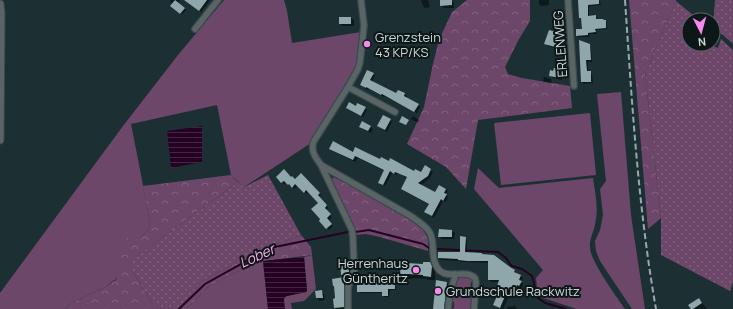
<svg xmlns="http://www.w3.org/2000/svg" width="733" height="309" viewBox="0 0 733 309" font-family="Manrope,sans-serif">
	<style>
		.grass { fill: #6d4769 }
		.forest { fill: url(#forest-crowns) }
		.garden { fill: url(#garden-dots) }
		.water { fill: url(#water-rules) }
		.shadow { fill: #0007 }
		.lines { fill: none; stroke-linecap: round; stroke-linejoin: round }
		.stream { stroke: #250223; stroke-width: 2 }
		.building { fill: #8fa6aa }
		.minor-casing { stroke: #384b4e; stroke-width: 8 }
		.tertiary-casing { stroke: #384b4e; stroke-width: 9 }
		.minor { stroke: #5a6465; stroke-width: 5.5 }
		.tertiary { stroke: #5a6465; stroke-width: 7 }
		.rail { stroke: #9aa8aa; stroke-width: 2; stroke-dasharray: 6 3; stroke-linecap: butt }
		.poi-dot { fill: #f788ec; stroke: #0e1718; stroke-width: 1.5 }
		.labels { text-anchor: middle; stroke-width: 4; stroke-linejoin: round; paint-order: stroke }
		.poi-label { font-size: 13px; fill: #ccd8da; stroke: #0e1718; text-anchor: start }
		.street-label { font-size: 13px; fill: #ccd8da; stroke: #0e1718 }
		.water-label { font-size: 14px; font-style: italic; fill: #fbabf2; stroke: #0e1718 }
	</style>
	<defs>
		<pattern id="forest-crowns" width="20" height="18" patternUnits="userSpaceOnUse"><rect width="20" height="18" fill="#6d4769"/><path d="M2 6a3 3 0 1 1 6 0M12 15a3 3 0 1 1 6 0" fill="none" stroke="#81617e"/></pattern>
		<pattern id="garden-dots" width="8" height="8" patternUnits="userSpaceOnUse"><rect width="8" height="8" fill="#6d4769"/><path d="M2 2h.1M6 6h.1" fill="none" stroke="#81617e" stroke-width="1.8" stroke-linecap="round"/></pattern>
		<pattern id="water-rules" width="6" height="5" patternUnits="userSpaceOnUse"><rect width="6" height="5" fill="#250223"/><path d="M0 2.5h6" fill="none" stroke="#432642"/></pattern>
	</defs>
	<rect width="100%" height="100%" fill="#1c3033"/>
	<!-- grass -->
	<path class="grass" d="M224 0H284L287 11 292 43 361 32 355 70 311 143 244 187 231 175 217 105 131 124 143 185 150 223 148 230 140 238 127 239 116 279 105 287 71 303 65 309H0V293L123 126 178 55Z
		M621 92 631 215 645 309H632L600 261 596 251 595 241 600 230 603 215 600 189 606 181 597 94Z
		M590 113 596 175 501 185 494 123Z
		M478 168 499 188 593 178C595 192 599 209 595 224 594 232 589 239 590 248 591 262 616 296 625 309H576L574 308 540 297 537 288 536 278 543 270 474 189Z
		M312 255 316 289 304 301 291 303 292 309H285L284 298 286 296 306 292 307 290 304 257Z
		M263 261 268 309H186L209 286 256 262Z
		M461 277H469L473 279V282H471L470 291H473L472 309H451L454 308V302L452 301C453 293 453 281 461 277Z"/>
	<!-- forest -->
	<path class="forest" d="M467 0H530V21L519 39 505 67 508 74 522 78 570 86 572 108 478 120 466 189 446 167 407 144 424 107 433 64 439 40 452 12Z
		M629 0H676V1L645 73 661 218 648 229Z
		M231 175 238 182 137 256 133 272 156 309H65L71 303 105 287 116 280 122 248 127 238H140L148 230 150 223 143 186Z
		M333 177 342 181 419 225C427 235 429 237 428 251L380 237 366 234 356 235 346 209 334 187 332 180Z
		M301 235 311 247 312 255 256 262 209 286 186 309H177L190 296 202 281 256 252Z"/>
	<!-- garden -->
	<path class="garden" d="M715 0H733V44L713 26Z
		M676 1 699 20H689V44H708L718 48 721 39 733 50V282L730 291 661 255V218L645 73Z
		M268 175 301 235 256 252 202 281 190 296 177 309H156L133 272 131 262 137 256 238 182 244 187Z"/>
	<!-- water -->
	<path class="water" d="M202 126V162L171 168 167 131Z
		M304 257 307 291 306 292 287 296C282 298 284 304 285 309H268L263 261Z"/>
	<!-- shadow -->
	<path class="shadow" d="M171 0H180L177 4 186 10 182 15 173 8V4L170 1Z
		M198 0H210L201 12 190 4Z
		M421 0H428L430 7 425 8 423 6Z
		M539 0H549V5L541 6 539 4Z
		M579 0H599L600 2 601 5 589 6V17L595 16 597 18V20L605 21 607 22V29L596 30 597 34H589L590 37H579L577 36V30H583L582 20 580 18Z
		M452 1 454 3V8H444L441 5Z
		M555 14H560L563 16V24H558L556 22Z
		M351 18 354 20V26H342L340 24Z
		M559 34 562 36 558 49 548 46 546 43Z
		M580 42 589 45 591 47 592 62H588V72H590L592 74 593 83 584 84 582 82Z
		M562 71 564 73 562 80 553 78 550 76Z
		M373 74 375 76 372 82 397 95 404 94 407 96 406 98 418 105 420 107 417 113 384 96V97L369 89 368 90 363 87 361 85Z
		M544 77 551 79 552 80 551 83 544 82 543 81Z
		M347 108H365L367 110 363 117 349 110Z
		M413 116 419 120 418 123 411 119Z
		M390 120 392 122 387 132 378 126Z
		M370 126 373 129 371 133 363 129 361 127Z
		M333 151 354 153 415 172 422 173 425 167 433 172 430 178 420 186 435 193 446 189 448 191 446 195 448 197 446 202 443 201 434 218 426 212 430 205 404 191 402 189 407 178 398 173 397 175 392 173 385 186 379 182 385 171 358 158 355 162Z
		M301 174 321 195 319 197 328 208 326 210 332 217 328 221 333 226 329 230 320 221 322 219 320 203 309 191 306 194 298 186 294 189 286 182 284 184 277 177 291 178 295 180Z
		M440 230 452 231 455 233 454 239H442L439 236Z
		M465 238 467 240V253L483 255 514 271 523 278 521 282 523 284 522 288 519 287 516 293 511 291 503 309 497 307 494 305 502 288 498 286 500 282H491L489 280V263L470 262H461L460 261 441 260 439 258 460 253Z
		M348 261 350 263 351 274 350 276H344L342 274Z
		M407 262 409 264 424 265 430 263 434 267 435 271V280H428L426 279 412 278V279H405L401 275Z
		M344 279 346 280 345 309H335L334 299 336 298Z
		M386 280 387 281V284H394L396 286V290H390L389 297H385L383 296V293H360L358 291Z
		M437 281 447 283 451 287 448 309H434Z
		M322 292 324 294 325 300 319 301 317 298Z
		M699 299 704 305 707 309H692Z
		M515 306 517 309H508L507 307Z"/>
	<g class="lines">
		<!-- stream -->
		<path class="stream" d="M355 232 369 230 423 244 429 248
			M436 249 498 252 506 258 510 264 512 266 522 269 532 276 538 298 545 303 566 309
			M179 309 205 284 270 248 348 232"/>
	</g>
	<!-- building -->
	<path class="building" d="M175 0 185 8 180 14 170 6Z
		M184 0H207L199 11Z
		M440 0H452V5L440 6Z
		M578 0H599V4L588 5V16L596 15V19H603L604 20H606V28L595 29 596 32 588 33V35L576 36V29H582L581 18H579Z
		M554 13H560L561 22H555Z
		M339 17H351V24H339Z
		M549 30 560 33 555 47 544 44Z
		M579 40 590 44 591 60H586L587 71H591V82H581Z
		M554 68 562 70 560 78 549 76 550 70 553 71Z
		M367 70 374 73 370 80 396 93 398 90 405 93 404 96 419 104 414 112 382 94 381 95 366 87V88L360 85Z
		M349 102 356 106 357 103 366 107 361 116 346 108Z
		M383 115 391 119 385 130 377 126Z
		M402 116 409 120 406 125 399 122Z
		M362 121 371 126 368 131 359 127Z
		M333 141 353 152 355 147 380 159 381 157 389 161 390 158 414 171 415 169 421 172 425 165 431 169 428 176 418 183 435 192 439 185 446 189 444 193 447 194 443 201 441 199 432 216 424 212 429 204 401 189 407 177 395 172 394 174 390 171 383 185 378 183 384 170 355 156 353 160 329 149Z
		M284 169 291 177 292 176 295 179 301 173 320 193 318 195 327 205 325 208 331 214 327 218 332 224 326 229 319 221 320 219 311 209 318 203 306 190 304 193 295 184 292 188 289 184 288 185 284 181 281 183 276 177Z
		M439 229 452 230V237H438Z
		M460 236 466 237 465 252 482 253V254L494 255 510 267 515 270 514 272 521 275 519 280 522 281 519 286 517 285 514 292 508 289 500 308 493 305 501 287 497 286 499 280H488V261H467L458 260V259L438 258V252H460Z
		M348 260 349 272 348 274 341 275 340 261Z
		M401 261H407V263L423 264V262H430L432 266 431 277 423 276V275L408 274V276L400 275Z
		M344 277V307L334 308 333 299 335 298 334 286H333L332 279Z
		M375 278 386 279V283H395V289H388V296H382V292H357V283H375Z
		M436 280 447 282 444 309H433Z
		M322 290 323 298H316L315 291Z
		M699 298 702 303 693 309H691L688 305Z"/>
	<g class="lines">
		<!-- minor casing -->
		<g class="minor-casing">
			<path id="minor" d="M361 0 364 25 360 62 358 69 348 87 314 141C310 150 315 157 321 165L409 215C416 220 426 225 430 233 436 245 429 260 440 271 450 279 466 269 475 278L476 283 474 309
				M568 0 574 86
				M195 29 218 0
				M348 87 395 112
				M321 165 352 230 353 238 354 267V271L348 287V309
				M448 309 450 292 455 277V274"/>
		</g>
		<!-- tertiary casing -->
		<g class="tertiary-casing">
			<path id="tertiary" d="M0 4 1 13 0 140"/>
		</g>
		<!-- minor -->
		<use href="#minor" class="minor"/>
		<!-- tertiary -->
		<use href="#tertiary" class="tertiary"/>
		<!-- rail -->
		<path class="rail" d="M625 0C632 103 638 207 656 309"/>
	</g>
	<!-- markers -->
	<g class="poi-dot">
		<circle cx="367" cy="44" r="4"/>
		<circle cx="416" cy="270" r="4"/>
		<circle cx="438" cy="291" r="4"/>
	</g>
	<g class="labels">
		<!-- poi labels -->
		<g class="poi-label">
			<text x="375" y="42">Grenzstein<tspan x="375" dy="15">43 KP/KS</tspan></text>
			<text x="408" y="268" text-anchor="end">Herrenhaus<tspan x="408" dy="15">Güntheritz</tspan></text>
			<text x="446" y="296">Grundschule Rackwitz</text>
		</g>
		<!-- street labels -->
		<g class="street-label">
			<text transform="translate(560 44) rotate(-94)" y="5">ERLENWEG</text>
		</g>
		<!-- water labels -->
		<g class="water-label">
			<text transform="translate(257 256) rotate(-25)" y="5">Lober</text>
		</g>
	</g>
	<!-- north arrow -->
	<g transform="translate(701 32) rotate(174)"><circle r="19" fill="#0e1718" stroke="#5a6466"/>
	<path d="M0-3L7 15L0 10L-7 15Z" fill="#f788ec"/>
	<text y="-6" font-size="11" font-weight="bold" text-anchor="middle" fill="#ccd8da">N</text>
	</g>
</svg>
